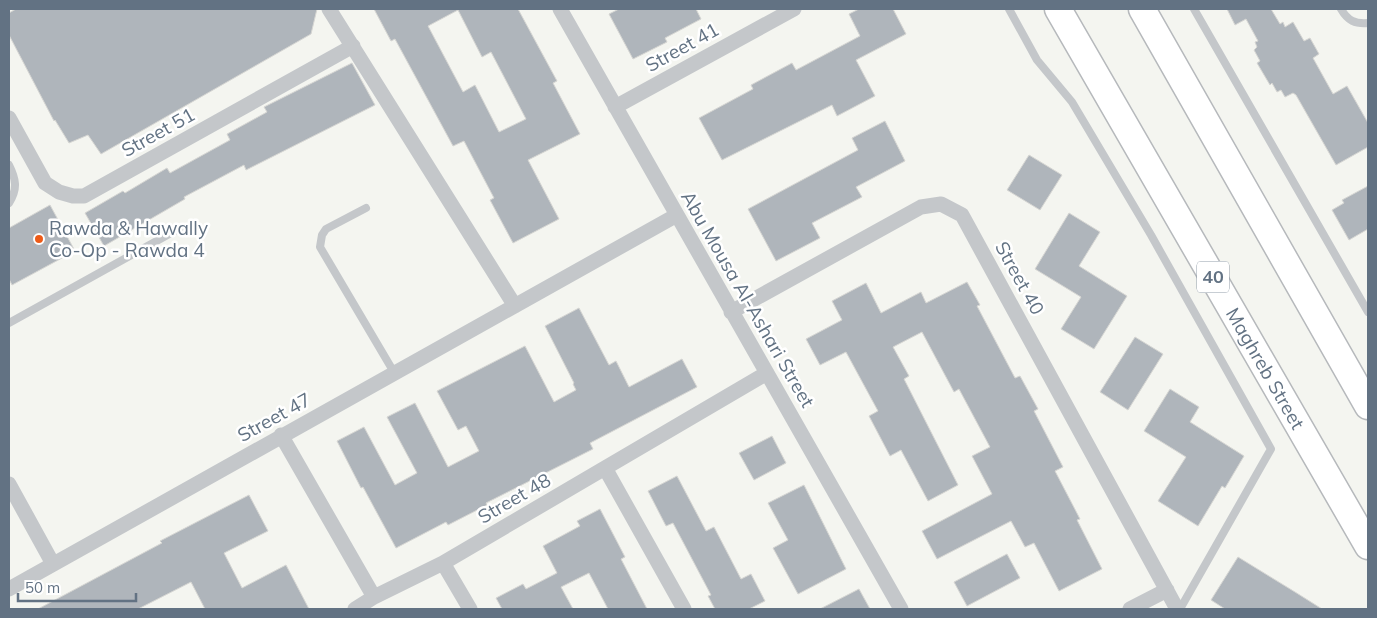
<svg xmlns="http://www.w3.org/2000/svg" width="1377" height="618" viewBox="0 0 1377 618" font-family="Mulish,sans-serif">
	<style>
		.building { fill: #afb5bb; stroke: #d6d6d3; fill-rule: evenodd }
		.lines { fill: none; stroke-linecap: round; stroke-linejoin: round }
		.highway-casing { stroke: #b6b9bc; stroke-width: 29 }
		.lane { stroke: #c4c7ca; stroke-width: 8 }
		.street { stroke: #c4c7ca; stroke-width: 15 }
		.highway { stroke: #fff; stroke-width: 26 }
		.poi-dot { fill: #ed5b18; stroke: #fff; stroke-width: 2 }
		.labels { text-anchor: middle; stroke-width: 5; stroke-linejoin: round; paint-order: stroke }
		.shield { fill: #fff; stroke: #919ca8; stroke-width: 1 }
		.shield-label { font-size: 18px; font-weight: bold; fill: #627283 }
		.street-label { font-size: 19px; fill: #627283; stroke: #fff }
		.poi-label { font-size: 19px; fill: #627283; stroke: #fff; text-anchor: start }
	</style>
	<rect width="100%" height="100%" fill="#f4f5f0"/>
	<!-- building -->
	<path class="building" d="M16 9H317L311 34 101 154 88 135 69 143 55 120 54 121 9 35V13Z
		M374 9H518L557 81 553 83 580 134 528 160 559 219 513 243 490 200 494 198 464 141 453 146 395 39 391 41ZM458 10 482 57 491 52 526 119 499 132 475 85 463 92 428 26Z
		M619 9H696L701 19 665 38 667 42 633 59 609 14Z
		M859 9H893L906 34 856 60 875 96 837 116 832 105 722 160 699 118 753 89 751 85 792 63 796 70 860 36 849 14Z
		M1227 9H1271L1280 24 1283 22 1285 27 1293 22 1304 41 1310 38 1319 54 1313 58 1333 94 1347 86 1368 123V147L1336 165 1296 95 1293 93 1285 97 1281 90 1277 92 1272 83 1270 85 1257 63 1260 61 1254 50 1257 47 1255 42 1258 41 1246 19 1235 25Z
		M352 63 375 105 246 170 244 165 184 197 185 199 104 246 85 213 123 191 125 193 167 168 170 173 230 140 227 134 267 112 264 107Z
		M885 121 905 161 856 187 862 197 812 223 820 238 776 261 748 209 858 150 852 138Z
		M1029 155 1062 175 1040 210 1007 190Z
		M1368 186V229L1349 240 1332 210 1344 203 1342 200Z
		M50 205 75 251 12 285 9 279V228Z
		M1069 213 1100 232 1079 266 1127 296 1094 349 1061 329 1081 297 1035 269Z
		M967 282 980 305 977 306 1015 378 1020 376 1038 409 1034 411 1063 467 1055 471 1080 519 1077 520 1102 569 1059 591 1034 543 1025 547 1011 521 937 559 922 531 992 494 972 456 990 447 959 389 954 392 922 332 893 347 909 376 904 379 958 485 928 501 901 450 890 456 869 416 878 411 846 352 820 365 806 339 842 320 832 301 866 283 881 313 921 292 926 303Z
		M579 308 609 365 616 361 629 387 682 359 697 387 590 443 593 449 486 503 487 505 448 525 446 522 396 548 363 487 361 488 337 441 364 427 395 485 417 473 387 417 415 403 448 467 479 451 466 426 458 430 437 391 525 346 554 402 576 390 573 384 574 383 545 326Z
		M1135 337 1163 354 1128 410 1100 392Z
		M1170 389 1199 407 1190 422 1244 456 1225 488 1222 486 1198 526 1158 501 1186 457 1144 431Z
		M772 436 786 463 754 480 739 453Z
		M677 476 706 531 714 527 741 579 751 574 765 601 749 609H715L708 596 711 595 673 523 666 526 648 491Z
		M804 485 846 569 798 594 773 548 788 540 768 503Z
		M249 495 268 531 224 553 242 588 286 565 309 609H205L191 582 138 609H38L162 543 160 541Z
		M600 509 625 557 621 559 647 609H608L589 573 561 587 573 609H502L496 598 523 584 526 589 557 573 543 546 580 526 577 521Z
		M1007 554 1020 578 967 606 954 582Z
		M1238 557 1295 592 1322 609H1225L1211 600Z
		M859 589 870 609H820Z"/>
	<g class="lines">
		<!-- highway casing -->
		<g class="highway-casing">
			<g id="highway">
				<path id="s1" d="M1058 9 1368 546"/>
				<path d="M1142 9 1368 406"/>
			</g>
		</g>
		<!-- lane -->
		<path class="lane" d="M1009 9 1037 60 1072 102 1151 235 1271 449 1180 609
			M1194 9 1368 312
			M1341 9C1348 21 1355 24 1368 23
			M9 165C16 179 18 189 9 203
			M366 208 326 229 322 235 320 247 395 374
			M9 323 180 228"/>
		<!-- street -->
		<path class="street" d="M329 9 515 306
			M560 9 901 609
			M615 107 794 9
			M9 118 45 183 59 192 73 196H84L353 46
			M731 312 921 207 941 204 962 215 1177 609
			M281 435 374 597
			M605 468 684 609
			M9 484 53 564
			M443 563 470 609
			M9 589 677 215
			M355 609 374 597 443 563 767 373
			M1130 609 1167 590"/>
		<!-- highway -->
		<use href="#highway" class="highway"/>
	</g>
	<!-- markers -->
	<circle class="poi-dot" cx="39" cy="239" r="5"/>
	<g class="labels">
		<!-- shield labels -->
		<rect class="shield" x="1197" y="261.5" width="32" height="31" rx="4"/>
		<g class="shield-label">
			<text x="1213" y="283">40</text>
		</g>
		<!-- street labels -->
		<g class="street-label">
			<text transform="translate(682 47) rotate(-29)" y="7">Street 41</text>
			<text transform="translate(158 132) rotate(-29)" y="7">Street 51</text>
			<text transform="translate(1020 278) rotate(61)" y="7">Street 40</text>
			<text transform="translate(748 299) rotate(60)" y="7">Abu Mousa Al-Ashari Street</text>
			<text dy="7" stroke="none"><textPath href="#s1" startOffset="415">Maghreb Street</textPath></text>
			<text transform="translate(274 417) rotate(-29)" y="7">Street 47</text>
			<text transform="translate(514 498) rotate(-30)" y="7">Street 48</text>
		</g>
		<!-- poi labels -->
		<g class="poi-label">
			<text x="49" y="235">Rawda &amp; Hawally<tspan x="49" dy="22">Co-Op - Rawda 4</tspan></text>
		</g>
	</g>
	<!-- border -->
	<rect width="1377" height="618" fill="none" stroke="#627283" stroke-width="20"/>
	<!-- scale -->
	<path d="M18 593v8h118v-8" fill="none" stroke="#627283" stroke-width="2.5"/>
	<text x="25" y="593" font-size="15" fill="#627283" stroke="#ffffff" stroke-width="4" paint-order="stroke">50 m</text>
</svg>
